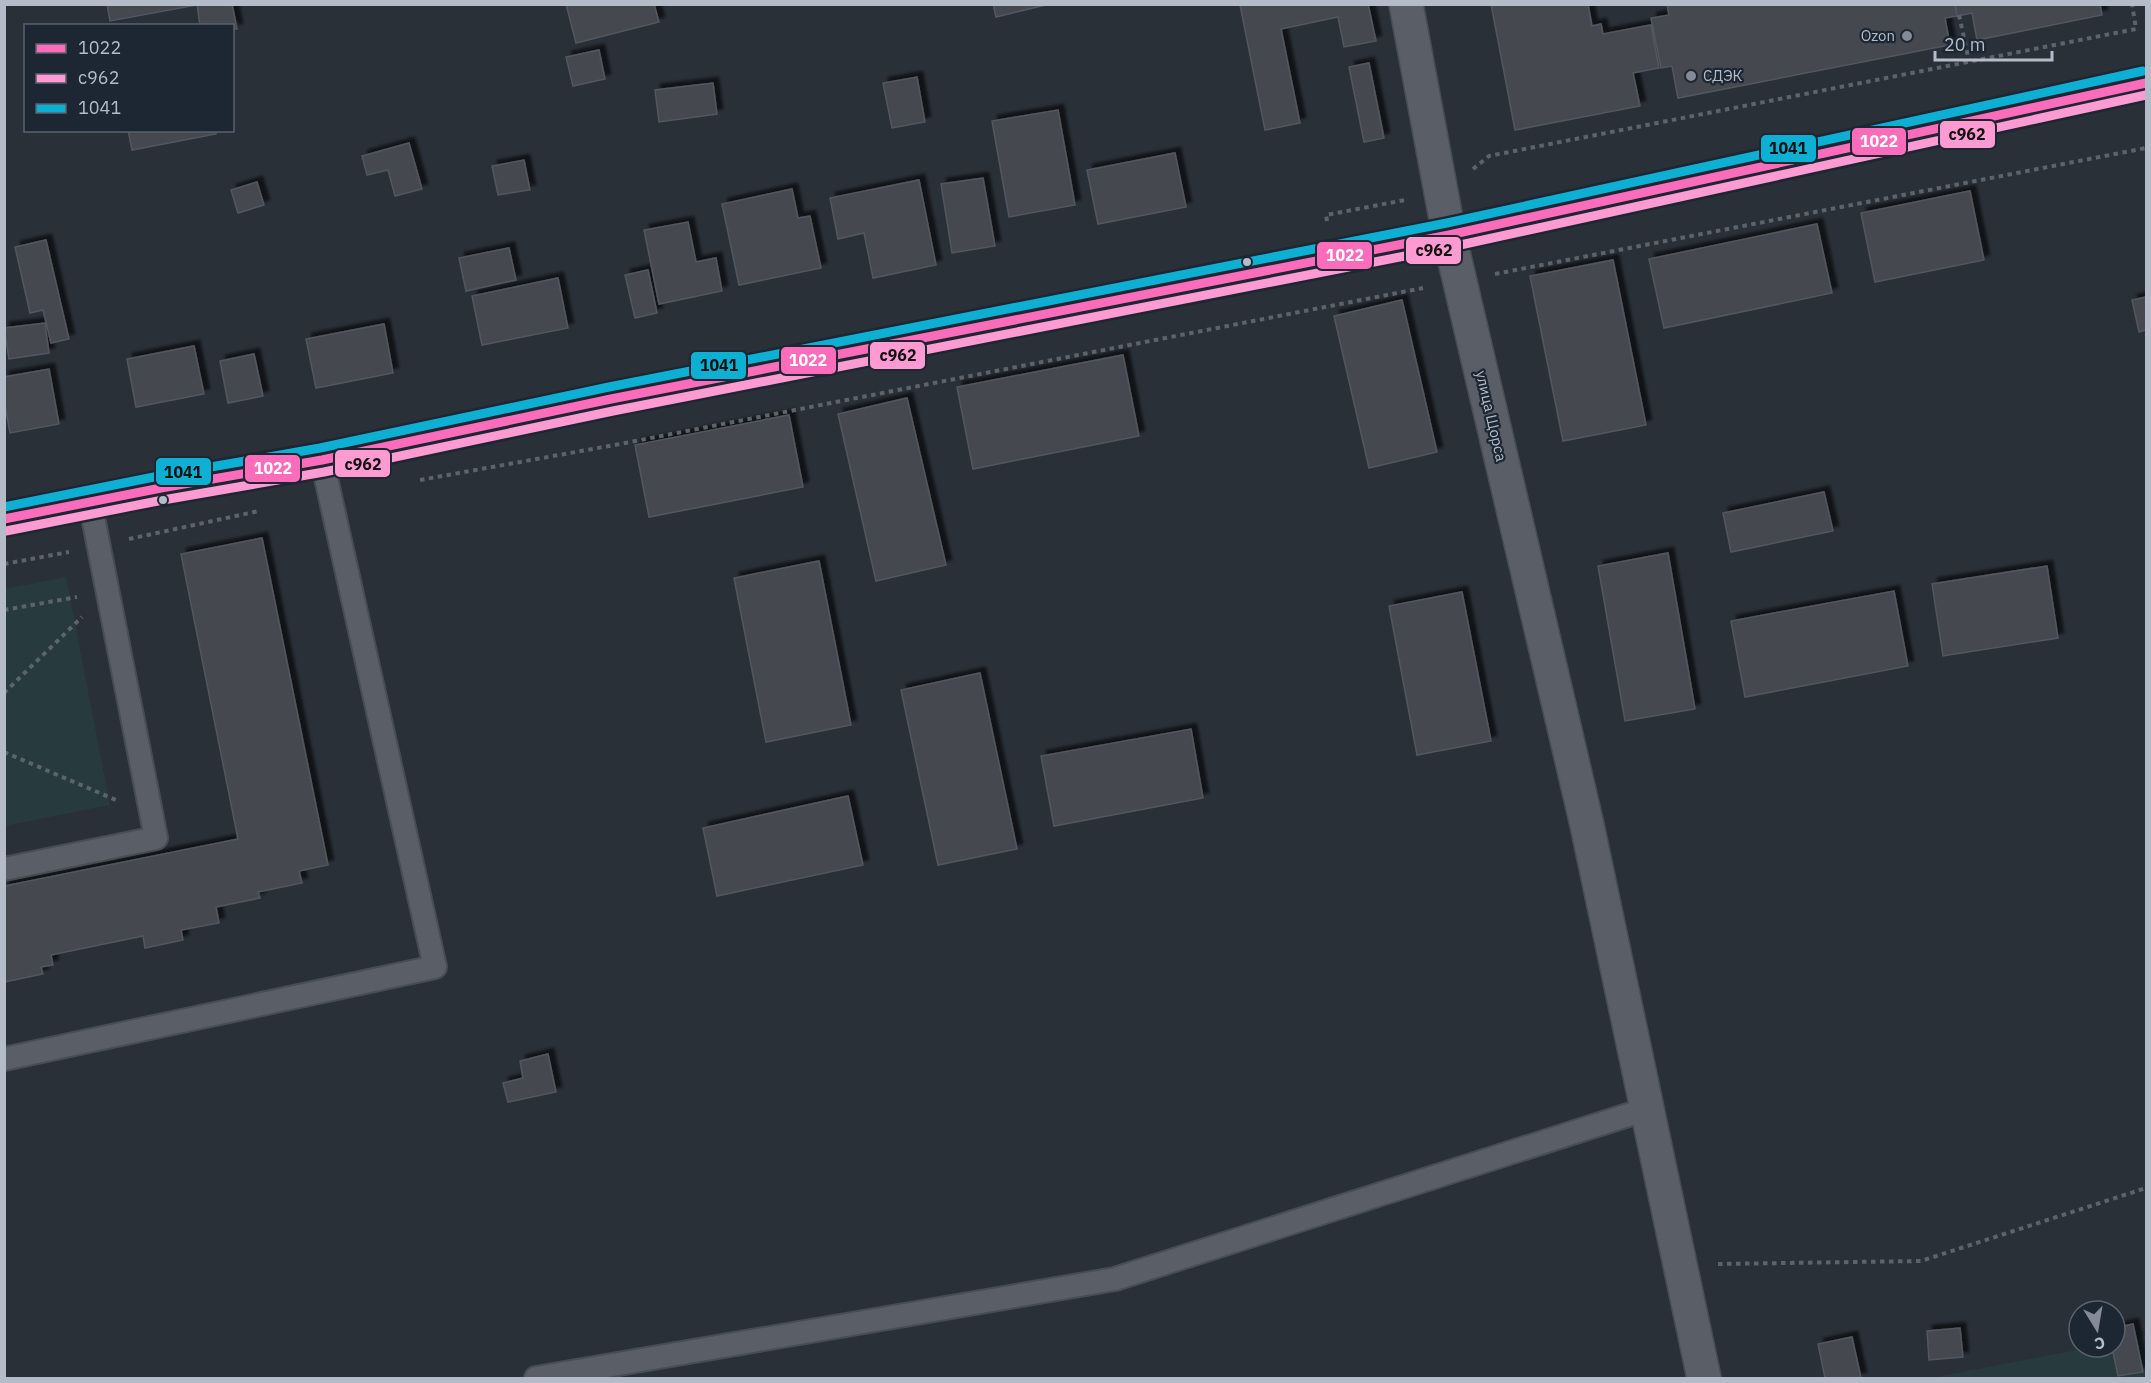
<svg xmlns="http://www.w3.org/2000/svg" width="2151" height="1383" viewBox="0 0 2151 1383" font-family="'IBM Plex Sans',sans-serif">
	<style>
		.green { fill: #273a3e }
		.building { fill: #444950; stroke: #52575f; stroke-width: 1.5; filter: url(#shadow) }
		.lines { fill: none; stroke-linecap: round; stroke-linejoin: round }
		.lane-casing { stroke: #484c53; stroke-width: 26 }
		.street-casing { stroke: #484c53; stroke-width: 36 }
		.secondary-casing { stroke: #484c53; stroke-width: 36 }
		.path { stroke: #5d636a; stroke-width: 4; stroke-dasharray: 4.5 4.5; stroke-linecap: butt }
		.lane { stroke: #5a5e66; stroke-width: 22 }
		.street { stroke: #5a5e66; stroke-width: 33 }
		.secondary { stroke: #595d64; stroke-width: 33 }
		.bus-1-casing { stroke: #1d2633; stroke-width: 14 }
		.bus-2-casing { stroke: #1d2633; stroke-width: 14 }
		.bus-3-casing { stroke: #1d2633; stroke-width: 14 }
		.bus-1 { stroke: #fb6dba; stroke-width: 9 }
		.bus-2 { stroke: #ff9ad2; stroke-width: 9 }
		.bus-3 { stroke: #0dafd3; stroke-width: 9 }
		.poi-dot { fill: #848b96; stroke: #1d2633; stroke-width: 2 }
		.bus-dot { fill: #b4bcc9; stroke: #1d2633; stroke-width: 2 }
		.labels { text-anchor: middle; stroke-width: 4.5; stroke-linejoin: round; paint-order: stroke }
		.poi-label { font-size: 15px; fill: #b4bcc9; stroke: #1d2633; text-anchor: end }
		.street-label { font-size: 15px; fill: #b4bcc9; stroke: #1d2633 }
		.line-badge { stroke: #1d2633; stroke-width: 2 }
		.badge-label { font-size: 16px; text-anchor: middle; font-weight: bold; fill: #fff }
		.pale-badge-label { font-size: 16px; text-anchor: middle; font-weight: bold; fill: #111 }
	</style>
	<defs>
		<filter id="shadow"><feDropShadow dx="5.5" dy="-5.5" stdDeviation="1.5" flood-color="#0009"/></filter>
	</defs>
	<rect width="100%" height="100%" fill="#2a3038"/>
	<!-- green -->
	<path class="green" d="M66 577 110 805 5 826V589Z
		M2146 1336V1378H1931L2092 1347H2115V1342Z"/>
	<!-- building -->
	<path class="building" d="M107 4H197V5L110 21Z
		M232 4 237 29H232V26H200L197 4Z
		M566 4H654L659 22 576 43Z
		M993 4H1050L996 17Z
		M1368 4 1376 41 1344 47 1338 17 1281 29 1300 123 1265 130 1240 5Z
		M1491 4H1588L1592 26 1601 24 1603 34 1651 25 1659 68 1633 73 1640 106 1515 130Z
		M1667 4H1955L1957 16 1945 18 1950 45 1678 98 1672 66 1661 68 1651 18 1669 15Z
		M1955 4H2100L2102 15 1977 40 1972 13 1957 16Z
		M599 50 605 79 573 86 566 57Z
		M1369 63 1384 138 1364 142 1349 67Z
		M917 77 925 122 892 128 883 83Z
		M713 83 717 114 659 122 655 90Z
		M1058 110 1075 205 1009 217 992 121Z
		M128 130H216V134L132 150Z
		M409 143 422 189 395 196 388 170 367 175 362 156Z
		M1175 153 1186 207 1098 224 1087 170Z
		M524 160 530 190 498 195 492 166Z
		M983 178 995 246 952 253 941 184Z
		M919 180 936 265 873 278 864 233 838 239 830 198Z
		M257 182 264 205 238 213 231 190Z
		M792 189 798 218 810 216 821 268 739 285 722 204Z
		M1970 191 1984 260 1875 282 1861 213Z
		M688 222 696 262 716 258 722 291 659 304 644 230Z
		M1817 224 1832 293 1664 328 1649 259Z
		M46 240 69 339 51 343 43 310 30 313 15 247Z
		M509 248 516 280 466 291 459 258Z
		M1613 260 1646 425 1563 441 1530 276Z
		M648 270 657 313 635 318 625 275Z
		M558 278 568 328 482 345 472 296Z
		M2146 297V330L2139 332 2132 300Z
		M1402 300 1437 452 1369 468 1334 316Z
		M45 323 49 353 9 359 4 328Z
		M384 324 393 373 316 388 306 339Z
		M194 346 204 394 136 407 127 359Z
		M254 354 263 396 228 403 220 361Z
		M1123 355 1139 436 973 469 957 387Z
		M49 369 59 424 10 433 4 400V377Z
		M907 398 946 565 876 581 838 414Z
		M789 415 803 487 649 517 635 445Z
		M1824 492 1833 531 1731 552 1723 513Z
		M262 538 328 865 299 871 302 883 258 892 260 898 216 907 219 923 181 930 183 940 145 948 143 936 51 955 53 965 41 967 43 974 4 982V886L238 839 181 554Z
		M1668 553 1695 709 1625 721 1598 566Z
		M819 561 851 725 766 742 734 578Z
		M2047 566 2058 638 1943 656 1932 584Z
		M1894 591 1908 666 1745 697 1731 621Z
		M1462 592 1491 741 1417 755 1389 606Z
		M980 673 1017 849 938 865 901 690Z
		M1191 729 1203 798 1054 826 1041 756Z
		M848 796 863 865 717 896 703 828Z
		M548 1054 556 1092 508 1102 503 1083 523 1078 520 1061Z
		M2133 1324 2143 1372 2118 1376 2112 1347H2115V1328Z
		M1960 1328 1963 1357 1929 1360 1927 1331Z
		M1852 1337 1861 1378H1825L1818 1344Z"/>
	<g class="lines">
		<!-- lane casing -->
		<g class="lane-casing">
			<path id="lane" d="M4 869 156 838 90 502
				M4 1059 435 967 322 460
				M536 1378 1115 1279 1647 1109"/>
		</g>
		<!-- street casing -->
		<g class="street-casing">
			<path id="street" d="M1406 4 1449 235 1587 825 1704 1378"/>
		</g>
		<!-- secondary casing -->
		<g class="secondary-casing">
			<path id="secondary" d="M4 519 161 488 322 460 611 399 1449 235 2146 83"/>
		</g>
		<!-- path -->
		<path class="path" d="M1959 15 1969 61
			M1473 169 1489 156 2136 29 2132 4
			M1327 221 1326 215 1405 200
			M1495 274 2146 148
			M420 480 620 444 1423 288
			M129 539 259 511
			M4 564 69 552
			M4 610 77 597
			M4 693 82 617
			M4 752 116 800
			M1718 1264 1921 1261 2146 1188"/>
		<!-- lane -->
		<use href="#lane" class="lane"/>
		<!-- street -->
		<use href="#street" class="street"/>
		<!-- secondary -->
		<use href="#secondary" class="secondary"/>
		<!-- bus-1 casing -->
		<g class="bus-1-casing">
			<path id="bus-1" d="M4 519 161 488 322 460 611 399 1449 235 2146 83"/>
		</g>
		<!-- bus-2 casing -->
		<g class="bus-2-casing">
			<path id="bus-2" d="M6 531 163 500 324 472 613 411 1451 247 2146 95"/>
		</g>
		<!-- bus-3 casing -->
		<g class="bus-3-casing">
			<path id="bus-3" d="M4 507 159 476 320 448 609 387 1447 223 2143 71"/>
		</g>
		<!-- bus-1 -->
		<use href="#bus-1" class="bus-1"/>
		<!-- bus-2 -->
		<use href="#bus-2" class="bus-2"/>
		<!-- bus-3 -->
		<use href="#bus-3" class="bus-3"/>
	</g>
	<!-- markers -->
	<g class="poi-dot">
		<circle cx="1907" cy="36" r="6"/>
		<circle cx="1691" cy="76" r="6"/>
	</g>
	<g class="bus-dot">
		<circle cx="1247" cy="262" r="5"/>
		<circle cx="163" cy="500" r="5"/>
	</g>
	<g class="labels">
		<!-- poi labels -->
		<g class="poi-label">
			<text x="1895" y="41">Ozon</text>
			<text x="1703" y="81" text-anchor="start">СДЭК</text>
		</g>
		<!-- street labels -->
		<g class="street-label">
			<text transform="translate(1491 416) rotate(77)" y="5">улица Щорса</text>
		</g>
	</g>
	<g class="line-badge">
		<rect x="1939" y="120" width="57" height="29" rx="6" fill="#ff9ad2"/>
		<rect x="1851" y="127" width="56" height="29" rx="6" fill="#fb6dba"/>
		<rect x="1760" y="134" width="57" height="29" rx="6" fill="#0dafd3"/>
		<rect x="1405" y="236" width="57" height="29" rx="6" fill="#ff9ad2"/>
		<rect x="1316" y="241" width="57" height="29" rx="6" fill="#fb6dba"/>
		<rect x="869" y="341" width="57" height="29" rx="6" fill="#ff9ad2"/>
		<rect x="780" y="346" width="57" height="29" rx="6" fill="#fb6dba"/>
		<rect x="690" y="351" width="57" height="29" rx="6" fill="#0dafd3"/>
		<rect x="334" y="449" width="57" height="29" rx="6" fill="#ff9ad2"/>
		<rect x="244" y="454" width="57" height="29" rx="6" fill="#fb6dba"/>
		<rect x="155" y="457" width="57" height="29" rx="6" fill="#0dafd3"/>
	</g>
	<g class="badge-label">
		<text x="1879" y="147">1022</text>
		<text x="1345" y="261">1022</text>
		<text x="808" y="366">1022</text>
		<text x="273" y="474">1022</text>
	</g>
	<g class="pale-badge-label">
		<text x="1967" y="140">с962</text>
		<text x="1788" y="154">1041</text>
		<text x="1434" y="256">с962</text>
		<text x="898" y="361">с962</text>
		<text x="719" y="371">1041</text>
		<text x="363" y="470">с962</text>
		<text x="183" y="478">1041</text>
	</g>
	<!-- border -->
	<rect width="2151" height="1383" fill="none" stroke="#b4bcc9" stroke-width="12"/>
	<!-- legend -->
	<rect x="24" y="24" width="210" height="108" fill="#1d2633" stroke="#59626f" stroke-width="1.5"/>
	<rect x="36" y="44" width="30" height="9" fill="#fb6dba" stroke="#59626f" stroke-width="1.5"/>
	<text x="78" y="54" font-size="18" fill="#b4bcc9">1022</text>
	<rect x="36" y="74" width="30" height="9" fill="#ff9ad2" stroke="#59626f" stroke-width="1.5"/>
	<text x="78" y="84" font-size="18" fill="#b4bcc9">с962</text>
	<rect x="36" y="104" width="30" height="9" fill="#0dafd3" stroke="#59626f" stroke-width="1.5"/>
	<text x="78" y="114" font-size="18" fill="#b4bcc9">1041</text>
	<!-- north arrow -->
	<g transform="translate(2097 1329) rotate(169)"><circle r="28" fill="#1d2633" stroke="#59626f" stroke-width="1.5"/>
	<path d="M0-4.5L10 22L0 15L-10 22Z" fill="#848b96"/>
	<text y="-9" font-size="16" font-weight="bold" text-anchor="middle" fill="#b4bcc9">С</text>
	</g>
	<!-- scale -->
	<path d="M1935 51v9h117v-9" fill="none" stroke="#b4bcc9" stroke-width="3"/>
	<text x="1944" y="51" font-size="18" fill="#b4bcc9" stroke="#1d2633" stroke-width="4.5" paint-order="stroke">20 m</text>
</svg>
